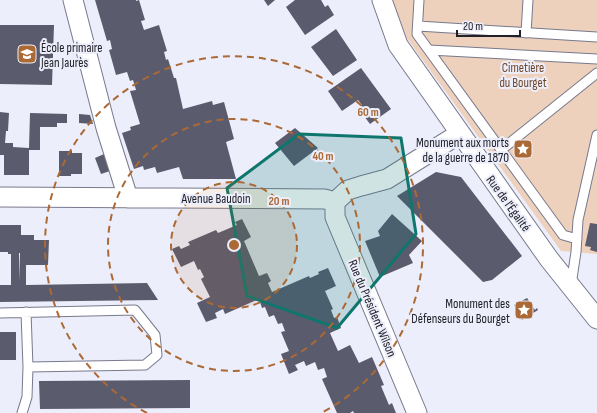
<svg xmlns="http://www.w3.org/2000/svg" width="597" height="413" viewBox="0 0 597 413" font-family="'Sofia Sans Condensed',sans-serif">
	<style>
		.green { fill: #edd1bd }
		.building { fill: #5b5b6e; fill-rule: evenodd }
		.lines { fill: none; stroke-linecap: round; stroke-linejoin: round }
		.service-casing { stroke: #78798c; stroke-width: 11 }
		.minor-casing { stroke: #78798c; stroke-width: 21 }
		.service { stroke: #fff; stroke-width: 9 }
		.minor { stroke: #fff; stroke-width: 19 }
		.marked { fill: #0f766e; fill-opacity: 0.2; stroke: #0f766e; stroke-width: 3; stroke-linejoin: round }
		.ring { fill: none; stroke: #ab6935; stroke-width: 2; stroke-dasharray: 7 5 }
		.labels { text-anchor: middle; stroke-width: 4; stroke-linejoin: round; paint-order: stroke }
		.poi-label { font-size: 13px; fill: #202028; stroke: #edeefb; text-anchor: end }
		.park-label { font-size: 13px; fill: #6f4625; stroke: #edeefb }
		.street-label { font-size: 13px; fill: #202028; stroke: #edeefb }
		.centre { fill: #ab6935; stroke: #edeefb; stroke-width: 2 }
		.ring-label { font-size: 12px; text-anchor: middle; font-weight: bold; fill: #ab6935; stroke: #edeefb; stroke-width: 4; stroke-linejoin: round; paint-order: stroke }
	</style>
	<rect width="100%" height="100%" fill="#edeefb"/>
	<!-- green -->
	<path class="green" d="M392 0H597V254L561 251 406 37Z"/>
	<!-- building -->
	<path class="building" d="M95 0H136V1L139 0 145 20 141 21 144 30 159 25 167 51 164 52 166 60 168 59 174 78H176L183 109 212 101 213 105 224 102 234 139 226 142 236 179H183L179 167 157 173 155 167 144 170 143 166 134 169 122 133 131 130 130 127 140 124 130 91 136 90 133 80 130 81 127 72 116 75 109 50 112 49 110 40 107 41Z
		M264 0H275L268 6Z
		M295 0H321L325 7 328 5 334 15 305 35 286 7Z
		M0 25H54L52 85 0 84Z
		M336 29 357 60 333 76 311 47Z
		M361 68 391 109 370 124 358 108 362 105 358 100 342 111 328 91Z
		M0 112 9 113 8 131H6L5 143H13V147L29 148 30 113 67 114V123H57V127H40V150H29V175H4V155H0Z
		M79 114 90 115 93 124 79 123Z
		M295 128 318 148 294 166 275 143Z
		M59 151H72V153H82V174H71V176H59Z
		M104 154 110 171 101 174 95 158Z
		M436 172 461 177 522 256 492 280 483 282 397 196Z
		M392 214 422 241 409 255 413 263 380 277 365 241 380 236 378 231Z
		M242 219 251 237 244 241 259 276 267 273 271 281 268 283 272 292 309 276 310 278 319 274 318 272 328 268 336 286 325 291 333 309 331 310 334 318 337 317 341 328 330 333 338 351 350 345 359 363 372 357 384 385 381 386 389 405 392 403 396 413H354L353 411 350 413H337L322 379 327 377 324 368 318 370 315 362 306 366 304 361 295 365 298 370 289 374 281 354 289 351 281 332 285 331 282 323 278 324 274 315 269 317 265 307 262 308 259 299 225 314 223 309 215 313 217 318 206 322 197 303 210 297 201 279 204 277 200 269 198 270 194 261 181 267 172 249 179 246 181 249 190 245 188 242 216 230 218 233 237 225 235 222Z
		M590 223 597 224V252L590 250 591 247 585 246Z
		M0 225H21V235H34V240H49L48 265H26V285L147 283 158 300 0 302V285H11V254H8V252H0ZM19 253H20V281Z
		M527 298 535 310 537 308 538 310 522 320 521 319 523 318 514 305Z
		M0 332H16V360H0Z
		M190 380V408L40 409 39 381Z"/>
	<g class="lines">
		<!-- service casing -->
		<g class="service-casing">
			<path id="service" d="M419 0 417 34 563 235 577 239
				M418 26 597 37
				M526 33 528 0
				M429 50 597 59
				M501 150 597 73
				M571 285 576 252 578 220 597 135
				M0 313 135 310 155 335 157 355 145 365 28 367
				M22 413 27 397 28 367 26 312"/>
		</g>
		<!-- minor casing -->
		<g class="minor-casing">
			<path id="minor" d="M73 0 106 128 128 198
				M382 0 398 45 549 259 597 319
				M0 197 325 199 335 202
				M335 202V217L417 413
				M335 202 348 190 361 186 387 179 459 134"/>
		</g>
		<!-- service -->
		<use href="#service" class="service"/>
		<!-- minor -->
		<use href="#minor" class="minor"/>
	</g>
	<!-- marked area -->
	<path class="marked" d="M299 134 401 138 416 234 337 328 247 296 227 188Z"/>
	<!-- distance rings -->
	<circle cx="234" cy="245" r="63" fill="#ab6935" fill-opacity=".12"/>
	<g class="ring">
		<circle cx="234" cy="245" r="63"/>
		<circle cx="234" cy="245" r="126"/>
		<path d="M147 413A189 189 0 1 1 321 413"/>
	</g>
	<!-- icons -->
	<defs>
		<g id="school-square" transform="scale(1)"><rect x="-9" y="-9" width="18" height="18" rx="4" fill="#ab6935" stroke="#edeefb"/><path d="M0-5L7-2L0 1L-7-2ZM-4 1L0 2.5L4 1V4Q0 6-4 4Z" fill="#fff"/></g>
		<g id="sight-square" transform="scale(1)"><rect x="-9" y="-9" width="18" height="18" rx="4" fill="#ab6935" stroke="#edeefb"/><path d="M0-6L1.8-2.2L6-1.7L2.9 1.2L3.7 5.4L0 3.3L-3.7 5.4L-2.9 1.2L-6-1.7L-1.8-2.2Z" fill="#fff"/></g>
	</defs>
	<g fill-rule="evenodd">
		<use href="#school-square" x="27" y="54"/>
		<use href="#sight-square" x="523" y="149"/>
		<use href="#sight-square" x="524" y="310"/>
	</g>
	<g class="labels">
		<!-- poi labels -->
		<g class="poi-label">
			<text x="41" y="52" text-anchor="start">École primaire<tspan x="41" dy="15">Jean Jaurès</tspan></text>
			<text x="509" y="147">Monument aux morts<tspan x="509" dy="15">de la guerre de 1870</tspan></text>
			<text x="510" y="308">Monument des<tspan x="510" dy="15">Défenseurs du Bourget</tspan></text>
		</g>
		<!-- park labels -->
		<g class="park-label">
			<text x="523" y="72">Cimetière<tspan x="523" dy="15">du Bourget</tspan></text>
		</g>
		<!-- street labels -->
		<g class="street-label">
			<text x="216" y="203">Avenue Baudoin</text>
			<text transform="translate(509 203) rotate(54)" y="5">Rue de l'Égalité</text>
			<text transform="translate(373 308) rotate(67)" y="5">Rue du Président Wilson</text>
		</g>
	</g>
	<circle cx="234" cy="245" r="6" class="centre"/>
	<g class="ring-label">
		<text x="368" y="116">60 m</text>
		<text x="323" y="160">40 m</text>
		<text x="279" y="205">20 m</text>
	</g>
	<!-- scale -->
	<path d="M457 30v6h63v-6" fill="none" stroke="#202028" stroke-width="2"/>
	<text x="463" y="30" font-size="12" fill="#202028" stroke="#edeefb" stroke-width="3" paint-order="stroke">20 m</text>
</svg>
